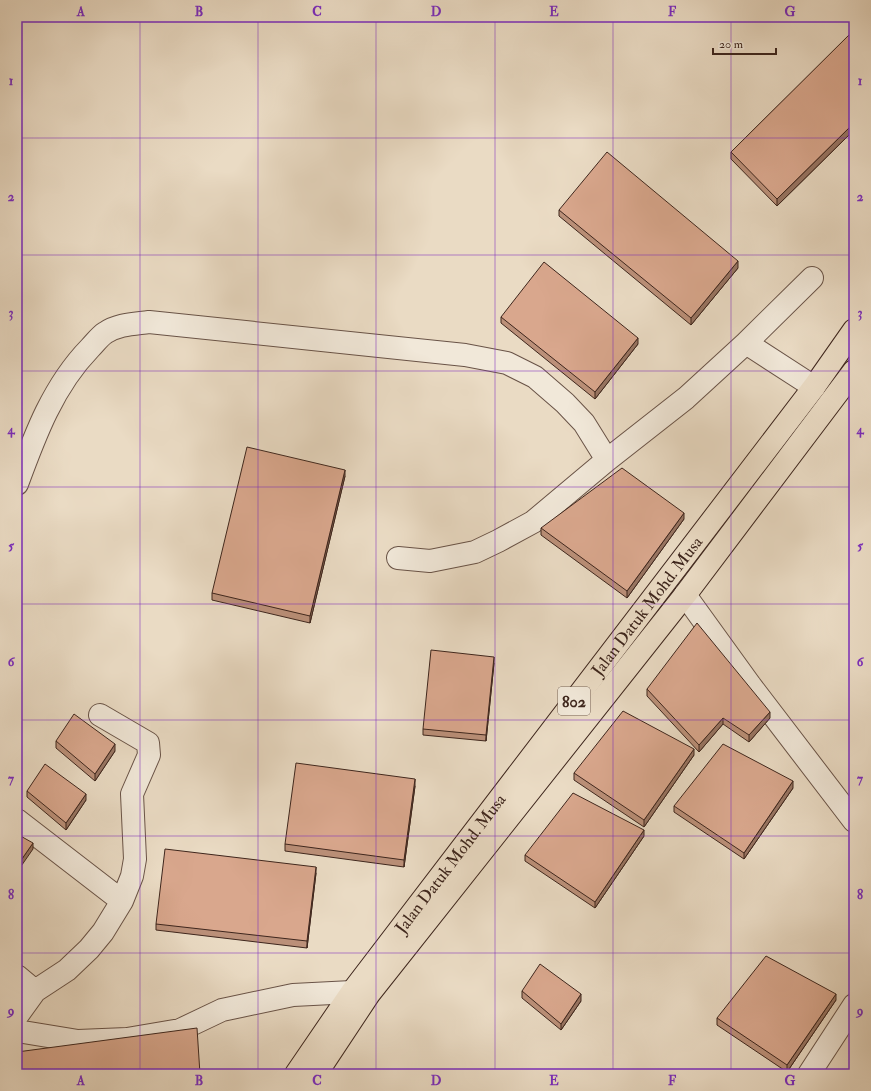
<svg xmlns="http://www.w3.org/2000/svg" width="871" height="1091" viewBox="0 0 871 1091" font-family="'IM FELL Double Pica',serif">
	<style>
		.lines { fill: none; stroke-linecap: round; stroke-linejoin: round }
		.minor-casing { stroke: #695347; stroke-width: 24 }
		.highway-casing { stroke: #3e261d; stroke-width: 24 }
		.minor { stroke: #f1e8d9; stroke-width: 22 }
		.highway { stroke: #eadbc4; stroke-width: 22 }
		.wall { fill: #bb9079; stroke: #3e261d }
		.shaded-wall { fill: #987563; stroke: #3e261d }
		.building { fill: #d9a78d; stroke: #3e261d }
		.grid { fill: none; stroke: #7b2cbf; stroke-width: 1; stroke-opacity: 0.55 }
		.labels { text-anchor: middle; stroke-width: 3.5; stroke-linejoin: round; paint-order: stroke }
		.shield { fill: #f1e8d9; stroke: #746055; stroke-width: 1 }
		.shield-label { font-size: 16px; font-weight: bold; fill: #3e261d }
		.street-label { font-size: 17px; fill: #3e261d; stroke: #f1e8d9 }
		.neatline { fill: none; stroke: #7b2cbf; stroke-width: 1.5 }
		.grid-label { font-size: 13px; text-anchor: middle; font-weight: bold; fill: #7b2cbf }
	</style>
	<rect width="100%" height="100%" fill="#eadbc4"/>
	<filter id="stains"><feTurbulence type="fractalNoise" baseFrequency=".005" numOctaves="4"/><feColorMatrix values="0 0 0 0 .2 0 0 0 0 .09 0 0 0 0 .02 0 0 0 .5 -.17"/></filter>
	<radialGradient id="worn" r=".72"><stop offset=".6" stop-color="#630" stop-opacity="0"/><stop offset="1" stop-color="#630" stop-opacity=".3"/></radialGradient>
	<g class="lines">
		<!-- minor casing -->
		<g class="minor-casing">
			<path id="minor" d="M746 343 812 278
				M17 484C35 435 53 386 90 348 95 343 100 336 105 333 118 324 134 324 149 322L465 355 507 363 535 377 565 403 584 423 607 460
				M398 558 430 561 475 552 498 541 533 522 607 460 686 398 746 343 814 387
				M685 595 750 685 854 821
				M100 715 148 743 149 755 132 794 135 859 132 876 122 901
				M17 820 122 901 103 932 89 949 67 970 35 991 17 1016
				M17 976 35 991
				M17 1031 78 1041 127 1039 180 1030 222 1010 293 995 352 992
				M809 1074 854 1005"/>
		</g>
		<!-- highway casing -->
		<g class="highway-casing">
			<g id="highway">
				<path id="s1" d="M296 1074 352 992 814 387 854 330"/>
				<path d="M316 1074 369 994 685 595 854 371"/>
			</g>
		</g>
		<!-- minor -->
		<use href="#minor" class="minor"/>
		<!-- highway -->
		<use href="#highway" class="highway"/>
	</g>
	<!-- wall -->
	<path class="wall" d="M854 31V130L777 206 731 159V152Z
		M559 210 738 268 691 325 559 216Z
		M501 317 638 344 595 399 501 323Z
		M345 476 310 623 212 600V593Z
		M684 519 627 598 541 535V528Z
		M494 663 486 741 423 735V729Z
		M647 689 770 718 749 742 723 724 699 752 647 696Z
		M56 741 115 751 95 781 56 748Z
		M694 755 644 827 574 780V773Z
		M415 786 404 867 285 851V844Z
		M793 788 744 859 674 812V806Z
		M27 791 86 800 66 830 27 797Z
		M644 836 595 908 525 861V855Z
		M316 873 307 948 156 930V924Z
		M522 991 581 1001 561 1030 522 998Z
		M836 1000 787 1072 717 1025V1018Z"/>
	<!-- shaded-wall -->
	<path class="shaded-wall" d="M854 123V130L777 206V199Z
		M738 261V268L691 325V318Z
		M638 338V344L595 399V392Z
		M345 470V476L310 623V616Z
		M684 513V519L627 598V591Z
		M494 657V663L486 741V735Z
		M770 712V718L749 742V735Z
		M723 718V724L699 752V745Z
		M115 744V751L95 781V774Z
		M694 749V755L644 827V820Z
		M415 779V786L404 867V860Z
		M793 781V788L744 859V853Z
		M86 794V800L66 830V823Z
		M644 830V836L595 908V902Z
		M33 843V849L17 872V866Z
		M316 867V873L307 948V941Z
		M581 994V1001L561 1030V1024Z
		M836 994V1000L787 1072V1065Z"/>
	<!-- building -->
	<path class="building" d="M854 30V123L777 199 731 152Z
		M607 152 738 261 691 318 559 210Z
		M544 262 638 338 595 392 501 317Z
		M247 447 345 470 310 616 212 593Z
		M622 468 684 513 627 591 541 528Z
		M697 623 770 712 749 735 723 718 699 745 647 689Z
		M431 650 494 657 486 735 423 729Z
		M623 711 694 749 644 820 574 773Z
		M74 714 115 744 95 774 56 741Z
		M723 744 793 781 744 853 674 806Z
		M296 763 415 779 404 860 285 844Z
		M45 764 86 794 66 823 27 791Z
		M573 793 644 830 595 902 525 855Z
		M17 834 33 843 17 866Z
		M165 849 316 867 307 941 156 924Z
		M766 956 836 994 787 1065 717 1018Z
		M540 964 581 994 561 1024 522 991Z
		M197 1028 200 1074H17V1052Z"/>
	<!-- grid -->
	<path class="grid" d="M140 17V1074M258 17V1074M376 17V1074M495 17V1074M613 17V1074M731 17V1074M17 138H854M17 255H854M17 371H854M17 487H854M17 604H854M17 720H854M17 836H854M17 953H854"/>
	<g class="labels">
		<!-- shield labels -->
		<rect class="shield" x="558" y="687" width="32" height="28" rx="3"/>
		<g class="shield-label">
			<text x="574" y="707">802</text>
		</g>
		<!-- street labels -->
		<g class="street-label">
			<text dy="6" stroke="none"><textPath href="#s1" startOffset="585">Jalan Datuk Mohd. Musa</textPath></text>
			<text dy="6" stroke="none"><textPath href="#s1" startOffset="261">Jalan Datuk Mohd. Musa</textPath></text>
		</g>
	</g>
	<!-- margin -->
	<rect width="871" height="1091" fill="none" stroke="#eadbc4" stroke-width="44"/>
	<!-- scale -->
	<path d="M713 48v6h63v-6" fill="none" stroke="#3e261d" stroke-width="2"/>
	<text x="719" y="48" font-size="12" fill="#3e261d" stroke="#f1e8d9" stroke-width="3" paint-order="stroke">20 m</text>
	<rect x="22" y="22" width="827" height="1047" class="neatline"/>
	<g class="grid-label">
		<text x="81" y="16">A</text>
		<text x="199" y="16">B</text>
		<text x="317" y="16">C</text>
		<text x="436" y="16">D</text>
		<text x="554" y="16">E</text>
		<text x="672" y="16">F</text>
		<text x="790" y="16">G</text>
		<text x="11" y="85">1</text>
		<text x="860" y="85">1</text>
		<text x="11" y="201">2</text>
		<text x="860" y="201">2</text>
		<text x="11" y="317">3</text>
		<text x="860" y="317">3</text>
		<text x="11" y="434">4</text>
		<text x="860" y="434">4</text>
		<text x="11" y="550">5</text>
		<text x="860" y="550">5</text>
		<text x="11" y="666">6</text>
		<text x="860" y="666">6</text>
		<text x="11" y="783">7</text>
		<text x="860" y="783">7</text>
		<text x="11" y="899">8</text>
		<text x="860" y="899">8</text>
		<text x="11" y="1015">9</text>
		<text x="860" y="1015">9</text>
		<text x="81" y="1085">A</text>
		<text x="199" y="1085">B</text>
		<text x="317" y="1085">C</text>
		<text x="436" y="1085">D</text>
		<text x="554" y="1085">E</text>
		<text x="672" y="1085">F</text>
		<text x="790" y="1085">G</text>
	</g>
	<rect width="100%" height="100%" filter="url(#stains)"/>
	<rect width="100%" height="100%" fill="url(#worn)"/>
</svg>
